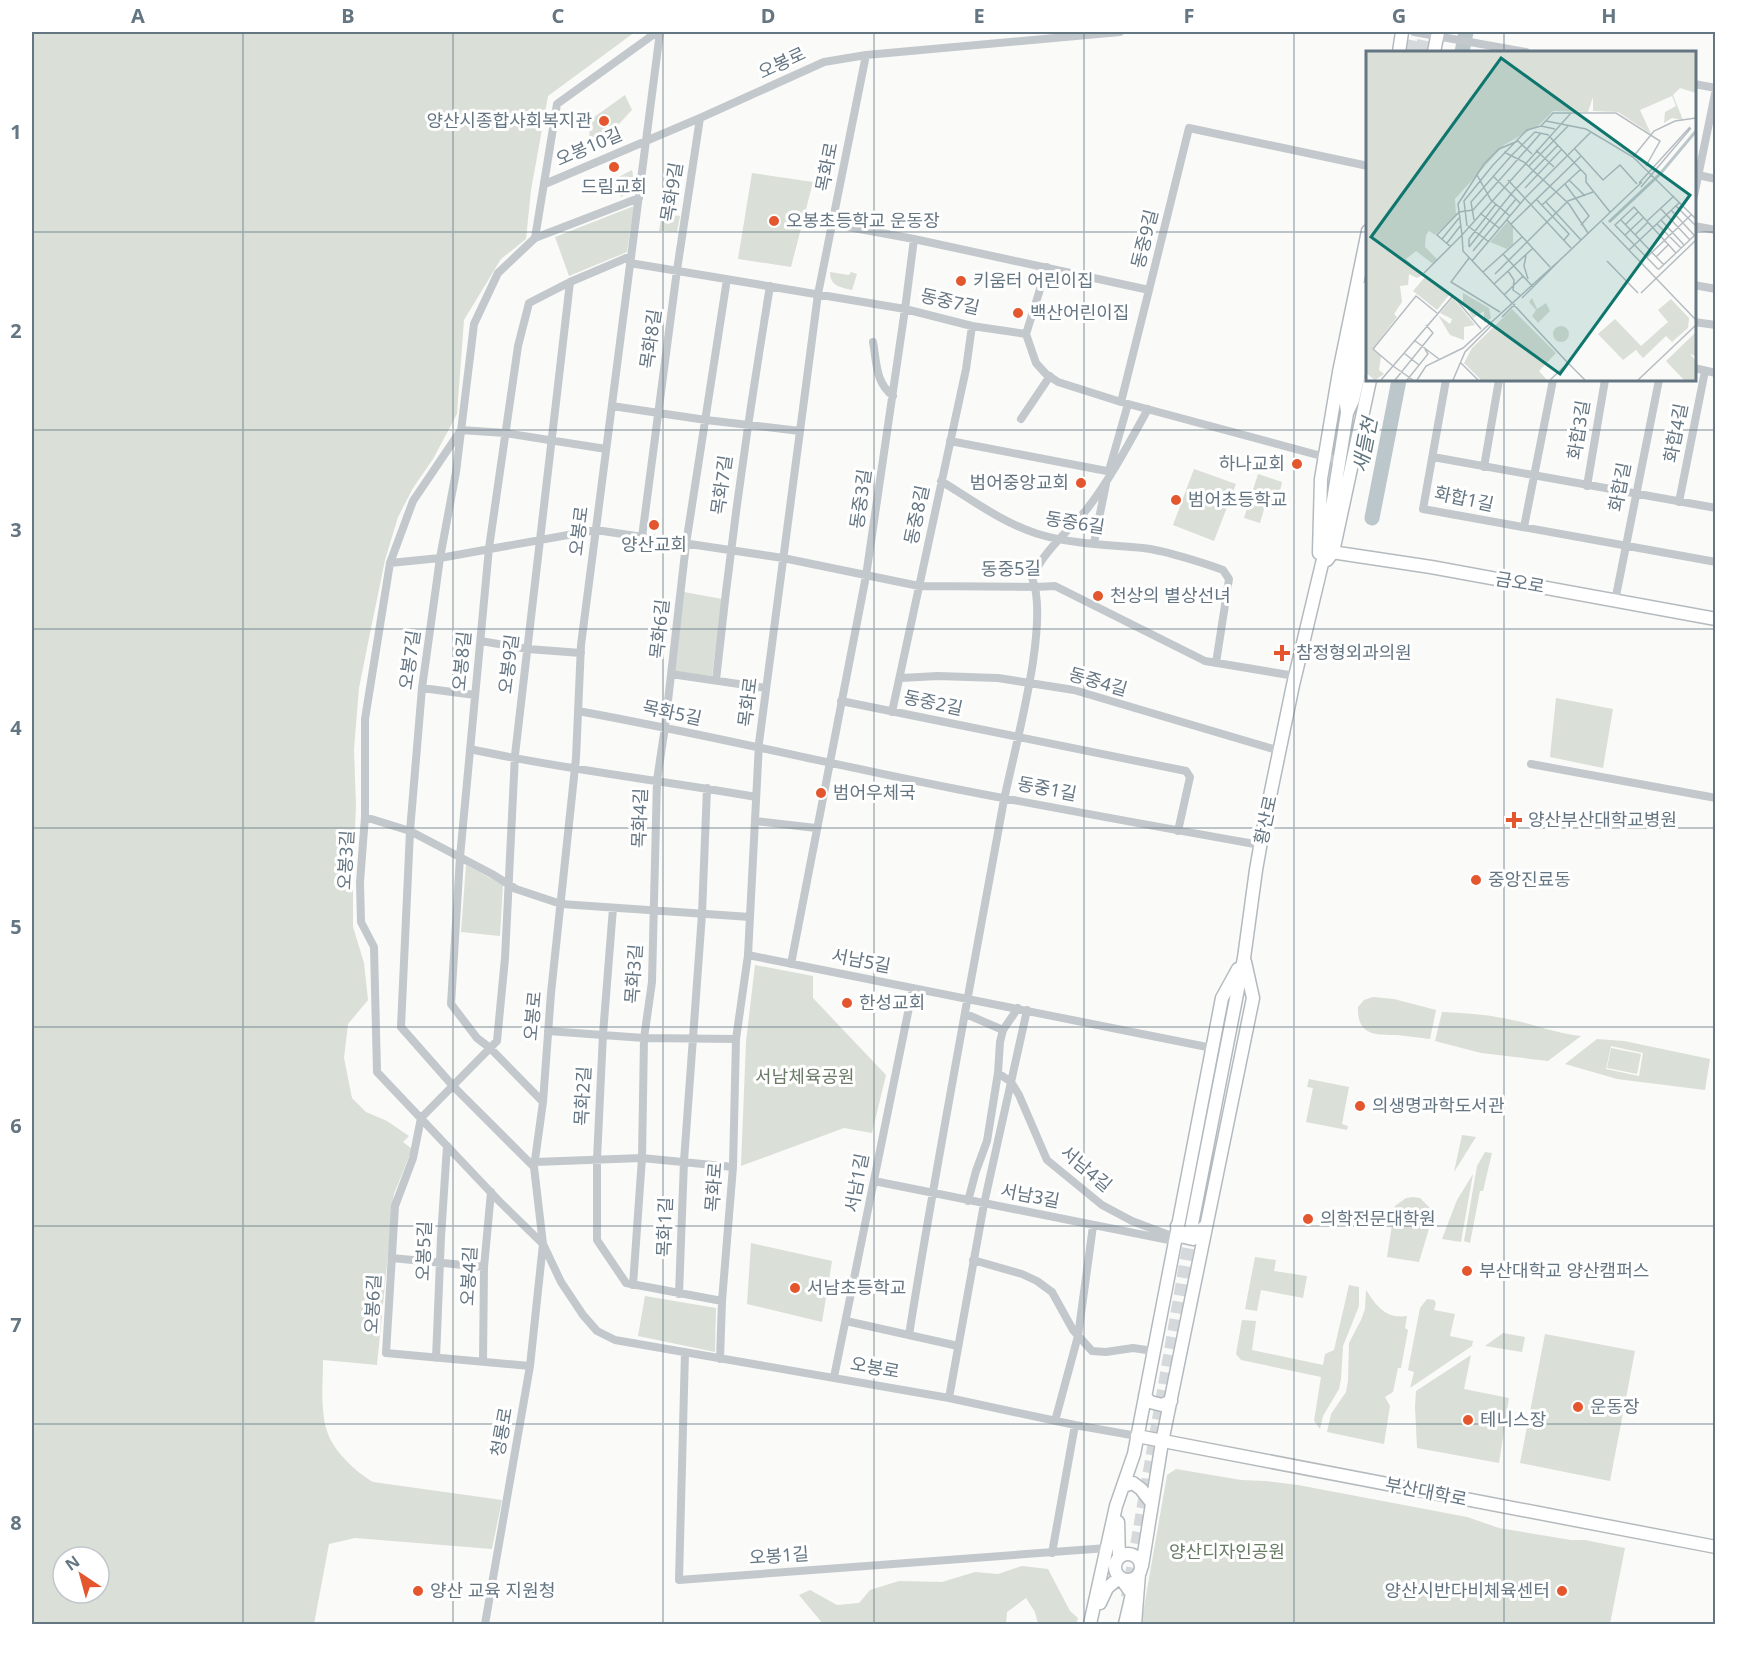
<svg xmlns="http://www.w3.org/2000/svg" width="1747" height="1656" viewBox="0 0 1747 1656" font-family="'Noto Sans','Noto Sans KR',sans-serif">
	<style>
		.green { fill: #dadfd7; fill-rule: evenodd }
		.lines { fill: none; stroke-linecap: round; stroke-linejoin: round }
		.river { stroke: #bbc7cb; stroke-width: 15 }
		.secondary-tunnel { stroke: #d5d9db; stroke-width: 12; stroke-dasharray: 12 6; stroke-linecap: butt }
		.secondary-casing { stroke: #b3babf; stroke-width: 15 }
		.primary-casing { stroke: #b5babe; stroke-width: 15 }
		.street { stroke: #c3c8cc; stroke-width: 8 }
		.secondary { stroke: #fff; stroke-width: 12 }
		.primary { stroke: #fff; stroke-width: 12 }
		.grid { fill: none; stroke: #657683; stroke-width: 1.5; stroke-opacity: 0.55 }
		.poi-dot { fill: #e4572e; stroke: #fff; stroke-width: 2 }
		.labels { text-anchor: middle; stroke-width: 6; stroke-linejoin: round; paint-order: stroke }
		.street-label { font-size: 18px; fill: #657683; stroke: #fff }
		.poi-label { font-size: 18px; fill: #657683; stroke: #fff; text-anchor: start }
		.park-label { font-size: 18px; fill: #687a64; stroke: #fff }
		.water-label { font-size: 20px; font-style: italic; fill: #60757c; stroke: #fff }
		.inset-river { fill: none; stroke: #bbc7cb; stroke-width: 3 }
		.inset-road { fill: none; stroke: #b5bdc2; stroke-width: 1.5 }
		.view { fill: #0f766e; fill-opacity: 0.15; stroke: #0f766e; stroke-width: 3 }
		.inset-edge { fill: none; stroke: #657683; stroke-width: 3 }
		.neatline { fill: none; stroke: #657683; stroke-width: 2 }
		.grid-label { font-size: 20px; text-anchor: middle; font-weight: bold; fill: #657683 }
	</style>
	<rect width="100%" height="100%" fill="#fafaf8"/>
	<!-- green -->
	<path class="green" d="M32 32H635L548 96 531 190 526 239 501 259 464 320 457 414 433 459 413 488 398 517 385 560 369 638 359 688 354 749 356 806 353 873V927L364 963 368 1000 348 1024 344 1058 352 1098 366 1112 387 1121 409 1136 403 1142 412 1149 394 1194 377 1365 323 1360C323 1382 320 1409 327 1431 333 1451 356 1472 373 1482L502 1500 492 1549 355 1538 329 1544 314 1624H32ZM63 1557H99V1593H63Z
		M625 95 632 110 602 142 589 144 590 120Z
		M632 170C635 182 632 191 621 197L613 180Z
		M752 173 813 182 791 267 738 259Z
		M634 206 627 252 569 276 555 237Z
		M662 214 680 216 677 232 659 231Z
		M830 272 849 275 851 272 857 274 852 290C840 287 830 286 830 272Z
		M1194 469 1236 484 1214 541 1173 525Z
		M1258 474 1282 482 1276 509 1265 506 1260 523 1244 518Z
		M684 592 722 599 712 676 675 671Z
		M1556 698 1613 709 1603 768 1550 757Z
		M466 865 503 885 500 936 461 932Z
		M755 965 813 976V998L886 1075 872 1133 844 1128 741 1166 746 1042Z
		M1373 997 1394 999 1436 1010 1430 1039C1419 1038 1408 1036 1397 1035 1374 1035 1357 1035 1358 1007L1364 1000Z
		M1442 1012C1468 1013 1492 1015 1517 1021 1540 1026 1556 1033 1581 1036L1548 1061 1481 1053 1435 1041Z
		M1597 1039 1624 1041 1710 1059 1705 1090 1617 1079 1565 1064ZM1611 1046 1643 1053 1639 1076 1606 1069Z
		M1611 1048 1641 1054 1637 1074 1607 1068Z
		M1309 1079 1349 1087 1342 1124 1348 1126 1347 1130 1306 1122 1313 1088 1307 1087Z
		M1462 1135 1476 1137 1454 1172Z
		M1485 1152 1492 1153 1483 1191H1480L1470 1243 1464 1241 1477 1166Z
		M1473 1174 1461 1242 1442 1239 1457 1200Z
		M1413 1197 1420 1198 1434 1212 1419 1262 1387 1257 1395 1206 1406 1198Z
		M751 1243 832 1261 822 1322 747 1304Z
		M1255 1257 1276 1260 1274 1271 1307 1276 1303 1298 1261 1290 1257 1311 1245 1309Z
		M1349 1285 1359 1287V1306L1343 1346 1341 1379 1339 1389 1323 1416 1320 1429 1314 1421 1321 1377 1241 1360 1236 1354 1242 1320 1256 1321 1252 1350 1323 1365 1325 1354 1334 1350Z
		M1366 1290C1377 1307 1386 1319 1407 1316L1405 1328 1408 1330 1401 1368H1398L1393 1392 1385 1397 1390 1406 1384 1444 1327 1432 1331 1414 1346 1392 1348 1381 1349 1343 1361 1320 1365 1309Z
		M645 1296 716 1308 715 1352 638 1336Z
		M1427 1299 1434 1300 1436 1303 1434 1310 1455 1314 1450 1336 1473 1341 1472 1346 1410 1388 1414 1372 1408 1370 1420 1308Z
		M1503 1333 1525 1337 1522 1352 1485 1346Z
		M1545 1334 1635 1351 1610 1481 1520 1463Z
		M1471 1355 1464 1389 1509 1398 1499 1463 1417 1448 1415 1407 1416 1391Z
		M1176 1469 1241 1480 1265 1481 1298 1485 1467 1517 1499 1528 1571 1540H1585L1625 1548 1610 1624H1141L1167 1475Z
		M1022 1566 1048 1569 1070 1611 1078 1618 1076 1624H1038L1035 1612 1026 1598 1007 1612 1006 1624H823L799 1595 810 1590 837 1605 859 1603 870 1590 899 1581 942 1582 975 1572 998 1574Z"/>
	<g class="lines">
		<!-- river -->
		<path class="river" d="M1462 52 1466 32
			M1372 518 1399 380"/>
		<!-- secondary-tunnel -->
		<path class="secondary-tunnel" d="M1410 52 1414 32
			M1421 52 1425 32
			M1127 1597 1191 1230"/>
		<!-- secondary casing -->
		<g class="secondary-casing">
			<path id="secondary" d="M1399 52 1402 32
				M1434 52 1438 32
				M1347 412 1345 397 1368 287
				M1319 553 1321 479 1339 372 1368 231
				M1327 560 1333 552 1370 380
				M1177 1226 1184 1237 1193 1239 1206 1225
				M1191 1229 1244 958 1256 870 1263 830 1293 685 1325 551 1347 413 1353 400 1368 334
				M1145 1396 1150 1402 1162 1405 1171 1401
				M1123 1486 1133 1483 1141 1489 1152 1503
				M1118 1522 1119 1558
				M1115 1567a13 13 0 1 1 26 0a13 13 0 1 1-26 0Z
				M1142 1566 1162 1442 1253 998 1245 962
				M1100 1603 1107 1588 1120 1577 1132 1594 1125 1624
				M1090 1624 1116 1506 1134 1454 1222 998 1238 969
				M1135 1624 1139 1574"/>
		</g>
		<!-- primary casing -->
		<g class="primary-casing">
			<path id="primary" d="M1325 551 1431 567 1716 619
				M1137 1436 1716 1547"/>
		</g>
		<!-- street -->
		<path class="street" d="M660 32 581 645 576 758 551 993 543 1102 534 1167 543 1244 561 1282 583 1315 597 1331 615 1340 949 1398 1075 1425 1137 1436
			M1414 32 1526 52
			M1694 84 1716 88
			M1698 175 1716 179
			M545 184 700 118 824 62 866 55 1120 32
			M1694 196 1716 89
			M832 224 914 239 1149 290 1189 128 1368 166
			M1694 226 1716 230
			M535 238 557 104 657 32
			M630 263 905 309 972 326 1026 334
			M1694 285 1716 289
			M1694 322 1716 325
			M1026 334 1036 363 1046 374 1058 382 1121 402 1340 461
			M1026 334 1047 267
			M873 342C877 363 875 382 893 396
			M1694 368 1716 373
			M1446 380 1423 509 1716 562
			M1121 402 1149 290
			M612 406 706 420 800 431
			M1021 419 1050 376
			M950 441 1112 472
			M1433 457 1716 508
			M1110 467 1128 404
			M1484 467 1499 380
			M941 481C972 500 1003 523 1038 534 1070 544 1110 545 1143 548 1163 550 1204 563 1223 570L1229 579 1216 663
			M1587 486 1605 380
			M1679 502 1705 371
			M1524 527 1553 380
			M642 537 677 270 700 118
			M1094 543 1106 484
			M390 563 440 558 596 530 783 558 919 586 1036 587 1055 586 1205 661 1295 676
			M1615 601 1659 380
			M481 641 528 649 581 653
			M671 674 766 688
			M901 678 938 676 998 678 1074 690 1280 751
			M716 680C730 548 748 417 770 286
			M422 688 475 695
			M841 701 1186 771 1190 777 1178 831
			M578 711C705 734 830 764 956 789 1058 809 1159 827 1260 845
			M892 712 966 369 972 326
			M470 749C565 770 661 780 756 797
			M1531 764 1716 798
			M365 817 410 831 492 874 516 889 561 904 750 917
			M755 821 816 828
			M613 908 603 1034 597 1159V1240L626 1283 722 1301
			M748 955 1212 1048
			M791 964 866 576 905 309 914 239
			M966 1014 1003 1030
			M548 1031 644 1038 736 1039
			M998 1073 1011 1082 1019 1095 1047 1160 1102 1205 1132 1221 1177 1238
			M543 1102 490 1048 477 1038 451 1004 460 857 489 548 518 346 529 303 570 282 631 256
			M535 1162 642 1158 733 1167
			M534 1167 453 1086 401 1027 410 831 422 688 440 558 456 472 474 324 498 273 535 238 639 198
			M874 1181 1174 1241 1180 1240
			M968 1201 976 1171 987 1141 998 1073 1000 1042 1003 1030 1018 1008
			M392 1258 484 1267
			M973 1260 1022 1274 1037 1281 1052 1292 1073 1330 1092 1351 1106 1352 1133 1348 1153 1351
			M633 1285 642 1158 644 1038 652 982 657 780 665 727 686 544 727 279
			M679 1294 684 1161 702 914 707 788
			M846 1321 958 1346
			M909 1335C937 1158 971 982 1003 805 1013 753 1051 623 1032 578 1044 550 1068 532 1087 509 1111 478 1129 443 1148 409
			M685 1352 679 1580 1107 1548
			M436 1358 441 1237 447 1146
			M720 1359 722 1301 733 1167 736 1039 748 955 759 743 818 294 866 55
			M483 1361 484 1267 491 1192
			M530 1366 386 1353 395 1206 413 1158 421 1118 497 1041 505 958 515 755 570 282
			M834 1377 913 988
			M949 1398 984 1204 1027 1010
			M1055 1421 1078 1336 1093 1226
			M1052 1553 1075 1425
			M485 1624 530 1366 543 1244 499 1201 377 1072 374 947 361 922 360 882 365 817V719L390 563 413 501 461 430 505 433 606 449"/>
		<!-- secondary -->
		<use href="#secondary" class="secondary"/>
		<!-- primary -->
		<use href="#primary" class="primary"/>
	</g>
	<!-- grid -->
	<path class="grid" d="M243 32V1624M453 32V1624M663 32V1624M874 32V1624M1084 32V1624M1294 32V1624M1504 32V52M32 232H1368M1694 232H1716M1504 380V1624M32 430H1716M32 629H1716M32 828H1716M32 1027H1716M32 1226H1716M32 1424H1716"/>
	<!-- markers -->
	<g class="poi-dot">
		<circle cx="604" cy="121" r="6"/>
		<circle cx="614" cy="167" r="6"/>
		<circle cx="774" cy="221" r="6"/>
		<circle cx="961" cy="281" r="6"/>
		<circle cx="1018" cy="313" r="6"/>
		<circle cx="1297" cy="464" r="6"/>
		<circle cx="1081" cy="483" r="6"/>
		<circle cx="1176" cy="500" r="6"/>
		<circle cx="654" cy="525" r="6"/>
		<circle cx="1098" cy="596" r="6"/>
		<path d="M1279 644h6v6h6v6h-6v6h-6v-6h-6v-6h6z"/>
		<circle cx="821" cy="793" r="6"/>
		<path d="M1511 811h6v6h6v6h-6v6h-6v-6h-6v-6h6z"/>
		<circle cx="1476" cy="880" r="6"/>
		<circle cx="847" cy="1003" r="6"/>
		<circle cx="1360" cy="1106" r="6"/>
		<circle cx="1308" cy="1219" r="6"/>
		<circle cx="1467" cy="1271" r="6"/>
		<circle cx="795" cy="1288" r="6"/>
		<circle cx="1578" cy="1407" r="6"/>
		<circle cx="1468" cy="1420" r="6"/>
		<circle cx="418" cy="1591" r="6"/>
		<circle cx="1562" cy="1591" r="6"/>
	</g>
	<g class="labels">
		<!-- street labels -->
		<g class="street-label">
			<text transform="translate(782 63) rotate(-25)" y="6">오봉로</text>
			<text transform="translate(589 147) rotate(-23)" y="6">오봉10길</text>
			<text transform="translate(827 167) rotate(-79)" y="6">목화로</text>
			<text transform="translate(672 192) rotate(-81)" y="6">목화9길</text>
			<text transform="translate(1145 239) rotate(-76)" y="6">동중9길</text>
			<text transform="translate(950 302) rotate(13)" y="6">동중7길</text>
			<text transform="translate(651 339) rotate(-82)" y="6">목화8길</text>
			<text transform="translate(1579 430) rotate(-81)" y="6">화합3길</text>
			<text transform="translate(1676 433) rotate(-79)" y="6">화합4길</text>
			<text transform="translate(722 485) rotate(-82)" y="6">목화7길</text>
			<text transform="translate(1620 487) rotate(-79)" y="6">화합길</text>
			<text transform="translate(861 499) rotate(-82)" y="6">동중3길</text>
			<text transform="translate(1464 499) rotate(12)" y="6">화합1길</text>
			<text transform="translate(917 515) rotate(-78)" y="6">동중8길</text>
			<text transform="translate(1075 523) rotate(9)" y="6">동중6길</text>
			<text transform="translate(579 531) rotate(-83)" y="6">오봉로</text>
			<text transform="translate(1011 569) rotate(-1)" y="6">동중5길</text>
			<text transform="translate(1520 583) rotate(10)" y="6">금오로</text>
			<text transform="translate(660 629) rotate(-84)" y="6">목화6길</text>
			<text transform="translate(410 660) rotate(-82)" y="6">오봉7길</text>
			<text transform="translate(462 661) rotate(-85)" y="6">오봉8길</text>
			<text transform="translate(509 664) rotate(-83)" y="6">오봉9길</text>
			<text transform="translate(1098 682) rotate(16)" y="6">동중4길</text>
			<text transform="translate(748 702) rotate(-83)" y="6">목화로</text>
			<text transform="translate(933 703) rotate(12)" y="6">동중2길</text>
			<text transform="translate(672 713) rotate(12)" y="6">목화5길</text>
			<text transform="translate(1047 789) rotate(11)" y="6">동중1길</text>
			<text transform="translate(640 818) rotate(-88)" y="6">목화4길</text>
			<text transform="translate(1266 820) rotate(-78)" y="6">황산로</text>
			<text transform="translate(346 860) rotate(-87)" y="6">오봉3길</text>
			<text transform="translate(861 961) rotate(11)" y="6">서남5길</text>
			<text transform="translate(634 974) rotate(-86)" y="6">목화3길</text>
			<text transform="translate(533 1016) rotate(-85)" y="6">오봉로</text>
			<text transform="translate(583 1096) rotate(-87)" y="6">목화2길</text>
			<text transform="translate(1086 1169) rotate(40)" y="6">서남4길</text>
			<text transform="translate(857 1183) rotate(-79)" y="6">서남1길</text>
			<text transform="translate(714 1187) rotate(-86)" y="6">목화로</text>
			<text transform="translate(1030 1196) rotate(11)" y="6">서남3길</text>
			<text transform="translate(665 1227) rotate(-88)" y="6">목화1길</text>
			<text transform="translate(424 1251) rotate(-88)" y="6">오봉5길</text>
			<text transform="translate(469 1276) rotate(-87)" y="6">오봉4길</text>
			<text transform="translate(373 1304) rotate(-87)" y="6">오봉6길</text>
			<text transform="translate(875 1368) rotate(10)" y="6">오봉로</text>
			<text transform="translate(502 1432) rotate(-80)" y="6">청룡로</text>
			<text transform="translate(1426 1492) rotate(11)" y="6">부산대학로</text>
			<text transform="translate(779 1556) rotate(-4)" y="6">오봉1길</text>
		</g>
		<!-- poi labels -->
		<g class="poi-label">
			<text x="592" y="127" text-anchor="end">양산시종합사회복지관</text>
			<text x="614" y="193" text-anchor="middle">드림교회</text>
			<text x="786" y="227">오봉초등학교 운동장</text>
			<text x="973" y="287">키움터 어린이집</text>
			<text x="1030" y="319">백산어린이집</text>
			<text x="1285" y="470" text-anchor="end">하나교회</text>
			<text x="1069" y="489" text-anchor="end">범어중앙교회</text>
			<text x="1188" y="506">범어초등학교</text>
			<text x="654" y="551" text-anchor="middle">양산교회</text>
			<text x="1110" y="602">천상의 별상선녀</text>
			<text x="1296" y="659">참정형외과의원</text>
			<text x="833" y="799">범어우체국</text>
			<text x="1528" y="826">양산부산대학교병원</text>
			<text x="1488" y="886">중앙진료동</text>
			<text x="859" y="1009">한성교회</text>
			<text x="1372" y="1112">의생명과학도서관</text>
			<text x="1320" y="1225">의학전문대학원</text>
			<text x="1479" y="1277">부산대학교 양산캠퍼스</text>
			<text x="807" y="1294">서남초등학교</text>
			<text x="1590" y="1413">운동장</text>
			<text x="1480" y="1426">테니스장</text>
			<text x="430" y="1597">양산 교육 지원청</text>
			<text x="1550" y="1597" text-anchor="end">양산시반다비체육센터</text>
		</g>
		<!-- park labels -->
		<g class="park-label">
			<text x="805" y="1083">서남체육공원</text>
			<text x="1227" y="1558">양산디자인공원</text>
		</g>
		<!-- water labels -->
		<g class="water-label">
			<text transform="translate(1365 445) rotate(-79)" y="7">새들천</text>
		</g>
	</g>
	<!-- overview -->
	<g transform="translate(1366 51)">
		<rect width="330" height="330" fill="#fafaf8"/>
		<path d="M0 1H330V42L314 37 307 44 317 69 306 67 298 72 299 61 310 55 306 45 274 59 285 83 252 61 227 60V46L222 61 187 60 173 74 138 94 89 148 90 164 69 184 63 180 60 184 59 196 72 209 67 213 50 200 40 208 57 224 51 227 43 223 42 234 34 235 36 251 28 263 31 266 6 298 15 305 13 319 18 323 9 329 0 322ZM141 171 147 176V193L141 198 124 191ZM59 226 84 243 71 259 47 240ZM97 242 123 257 125 267 118 272V260L107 267 97 251ZM87 247 109 274 98 276V289L84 284 72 264 84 273 86 268 74 262ZM166 247 171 258 180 252 184 260 172 272 166 265 170 259 163 251ZM305 248 323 267 322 277 306 291 300 285 277 307 270 299 257 309 232 283 249 268 275 295 302 271 292 259ZM146 258 190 302 173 320 181 329H115L98 312 106 297ZM187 283a8 8 0 1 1 16 0a8 8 0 1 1-16 0ZM330 281V305L324 303 330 310V329H318L300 310Z" fill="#dadfd7"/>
		<path class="inset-river" d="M243 171 294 123 330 80"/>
		<path class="inset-road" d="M180 70 220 78 267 106 330 168M175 75 187 62H250L294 90 280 115M183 85 220 124V131L244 161M208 97 237 129 254 114 271 133M170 99 188 116M138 101 158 111 203 153 222 182M267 106 288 80 309 70 330 67M163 115 202 75M111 124 125 149 144 165M127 125 155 153M142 129 205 197M203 129 219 145M273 132 324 76M199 133 223 165 215 174M275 136 325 77M159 137 196 98M171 149 203 183 198 189M180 151 215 189M176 154 215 118M310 155 330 175M294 157 324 189M305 159 328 184M114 162 133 177M108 169 105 151 145 105 169 81 183 84M141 169 184 216M255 169 298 214M295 169 318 194M281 170 308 145M236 171 330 269M145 173 215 105M291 173 315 197M259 174 272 161M101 175 98 150 127 114 161 79 175 75 189 78M102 175 123 191M259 184 277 167M269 184 282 171M76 188 93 167M81 192 95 174M85 196 71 184 93 161 107 159 175 82M103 196 145 143 192 94M103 196V188L130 153M263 199 314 151M107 200 150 148M310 202 268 156 249 174 292 218H293L310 202 330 183M137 203 167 236M160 204 158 215 162 228M281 206 326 163M290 206 303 193M103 207 85 231 134 261M106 210 159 147 225 81M193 210 276 131M241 210 272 242M142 220 148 229 147 239 154 244M117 221 156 186M58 222 96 184 92 153 118 113 133 98 152 90 166 103M129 223 202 150 227 141M128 233 167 197M275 242 330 189M138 244 157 225M156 247 195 208M146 252 97 200 96 184 205 62M147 253 202 312M136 266 149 253M48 289 73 308M38 302 53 314M94 311 112 329M27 315 7 298 50 245 71 262M27 315 47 329M15 329 87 245 115 278M29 329 67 282 60 274M41 329 62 303 59 298M51 329 60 315 97 297 195 208M87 329 99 301 126 274M184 329 202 312 219 329M272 329 330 274"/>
		<path class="view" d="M135 7 324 144 194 323 5 186Z"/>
		<rect width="330" height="330" class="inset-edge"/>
	</g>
	<!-- border -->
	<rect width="1747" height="1656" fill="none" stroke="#ffffff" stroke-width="66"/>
	<!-- north arrow -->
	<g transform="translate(81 1575) rotate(324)"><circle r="28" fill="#ffffff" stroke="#c1c8cd" stroke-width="1.5"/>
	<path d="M0-4.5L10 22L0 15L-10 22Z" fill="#e4572e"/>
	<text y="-9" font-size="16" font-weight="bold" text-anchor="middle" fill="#657683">N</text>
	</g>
	<rect x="33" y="33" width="1681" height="1590" class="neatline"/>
	<g class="grid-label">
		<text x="138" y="23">A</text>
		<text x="348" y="23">B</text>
		<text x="558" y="23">C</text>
		<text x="768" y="23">D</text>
		<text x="979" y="23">E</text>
		<text x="1189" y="23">F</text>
		<text x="1399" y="23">G</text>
		<text x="1609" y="23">H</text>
		<text x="16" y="139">1</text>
		<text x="16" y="338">2</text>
		<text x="16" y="537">3</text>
		<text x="16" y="735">4</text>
		<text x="16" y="934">5</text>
		<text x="16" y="1133">6</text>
		<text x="16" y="1332">7</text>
		<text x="16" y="1530">8</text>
	</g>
</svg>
